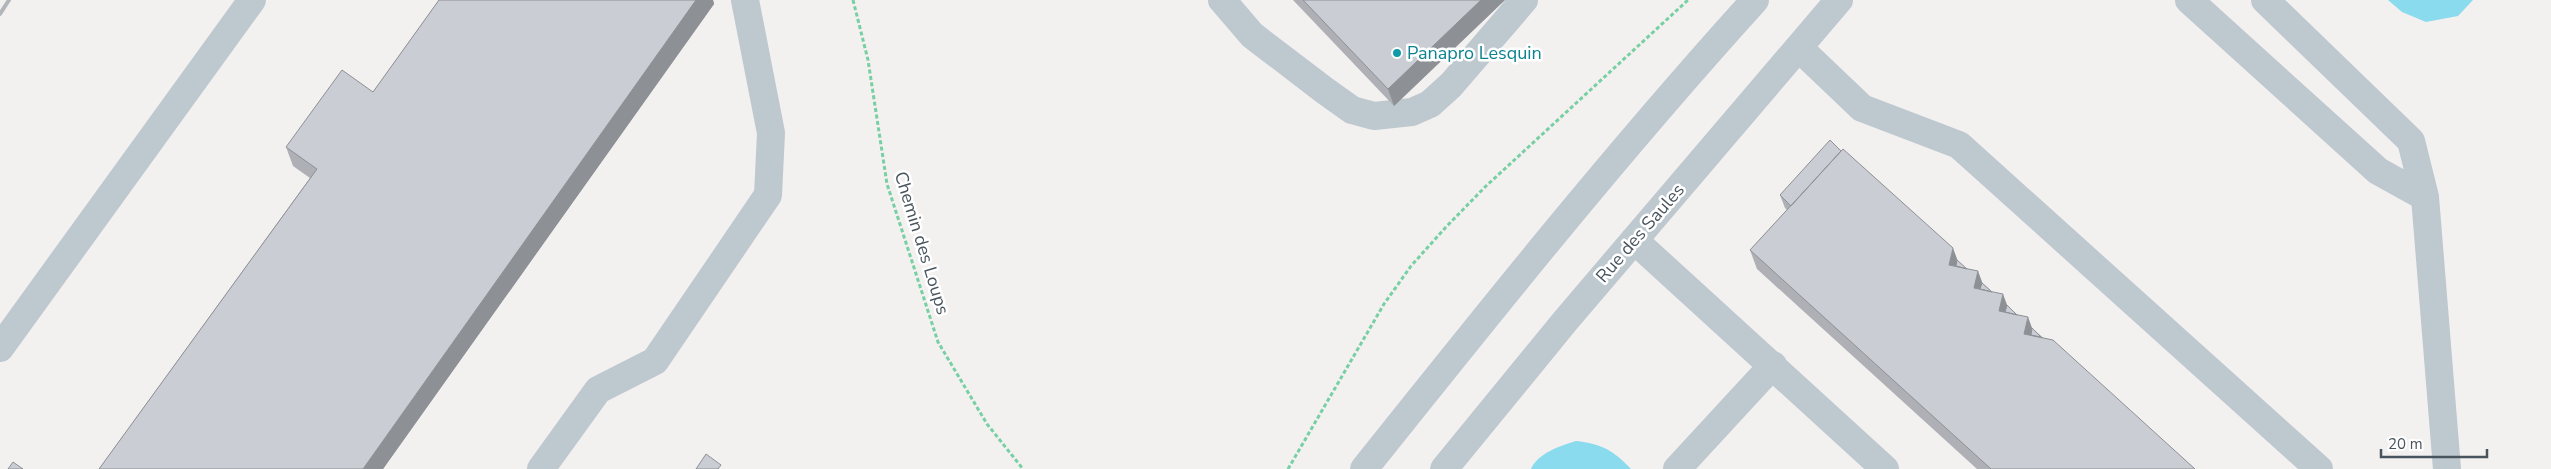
<svg xmlns="http://www.w3.org/2000/svg" width="2551" height="469" viewBox="0 0 2551 469" font-family="'Nunito Sans',sans-serif">
	<style>
		.water { fill: #8bdbee }
		.lines { fill: none; stroke-linecap: round; stroke-linejoin: round }
		.path { stroke: #76d0a2; stroke-width: 3; stroke-dasharray: 4 2.5; stroke-linecap: butt }
		.minor { stroke: #bec8cf; stroke-width: 28 }
		.rail { stroke: #b2b6bb; stroke-width: 4 }
		.wall { fill: #aeb0b5 }
		.shaded-wall { fill: #8d9094 }
		.building { fill: #cacdd3; stroke: #8d9094 }
		.culture-dot { fill: #0f9aa8; stroke: #fff; stroke-width: 2 }
		.labels { text-anchor: middle; stroke-width: 5; stroke-linejoin: round; paint-order: stroke }
		.culture-label { font-size: 18px; fill: #0d838f; stroke: #fff; text-anchor: start }
		.street-label { font-size: 18px; fill: #48545e; stroke: #fff }
	</style>
	<rect width="100%" height="100%" fill="#f3f0f0"/>
	<!-- water -->
	<path class="water" d="M2388 0H2473L2458 16 2426 22 2402 12Z
		M1576 441C1602 444 1613 450 1631 469H1531C1538 453 1560 446 1576 441Z"/>
	<g class="lines">
		<!-- path -->
		<path class="path" d="M853 0 868 60 887 184 938 342 987 424 1023 469
			M1288 469 1384 304 1411 266 1446 227 1485 187 1688 0"/>
		<!-- minor -->
		<path class="minor" d="M1222 0 1252 35 1324 90 1352 110 1374 116 1412 112 1430 104 1451 85 1524 0
			M2189 0 2378 171 2425 197 2447 469
			M2265 0 2411 141 2425 197
			M1799 48 1862 108 1959 145 2319 469
			M1634 240 1885 469
			M0 348 252 0
			M541 469 598 390 655 361 768 195 771 133 745 0
			M1364 469C1491 310 1618 151 1755 0
			M1444 469 1566 320 1839 0
			M1677 469 1773 365"/>
		<!-- rail -->
		<path class="rail" d="M0 14 9 0"/>
	</g>
	<!-- wall -->
	<path class="wall" d="M439 0H713L714 4 383 469H99L310 178 293 166 286 147 373 92Z
		M1293 0H1505L1394 106Z
		M1780 195 1957 260 2032 328 2195 469H1977L1757 269 1750 250 1787 210 1785 208Z"/>
	<!-- shaded-wall -->
	<path class="shaded-wall" d="M696 0H713L714 4 383 469H363Z
		M1481 0H1505L1394 106 1388 89Z
		M1953 248 1960 267 1949 265Z
		M1978 271 1985 290 1974 288Z
		M2003 294 2010 313 1999 311Z
		M2028 317 2035 336 2024 334Z"/>
	<!-- building -->
	<path class="building" d="M439 0H696L363 469H99L317 169 286 147 342 70 373 92Z
		M1303 0H1481L1388 89Z
		M1830 140 1841 151 1791 206 1780 195Z
		M1843 149 1953 248 1949 265 1978 271 1974 288 2003 294 1999 311 2028 317 2024 334 2053 340 2195 469H1991L1750 250Z
		M1957 260 1967 269 1956 266Z
		M1982 283 1992 292 1980 289Z
		M2007 305 2017 315 2005 312Z
		M2032 328 2041 337 2031 335Z
		M706 454 721 465 718 469H696Z
		M13 462 23 469H8Z"/>
	<!-- markers -->
	<circle class="culture-dot" cx="1397" cy="53" r="5"/>
	<g class="labels">
		<!-- culture labels -->
		<g class="culture-label">
			<text x="1407" y="59">Panapro Lesquin</text>
		</g>
		<!-- street labels -->
		<g class="street-label">
			<text transform="translate(1640 233) rotate(-49)" y="6">Rue des Saules</text>
			<text transform="translate(922 243) rotate(73)" y="6">Chemin des Loups</text>
		</g>
	</g>
	<!-- scale -->
	<path d="M2381 449v8h106v-8" fill="none" stroke="#48545e" stroke-width="2.5"/>
	<text x="2388" y="449" font-size="15" fill="#48545e" stroke="#ffffff" stroke-width="4" paint-order="stroke">20 m</text>
</svg>
